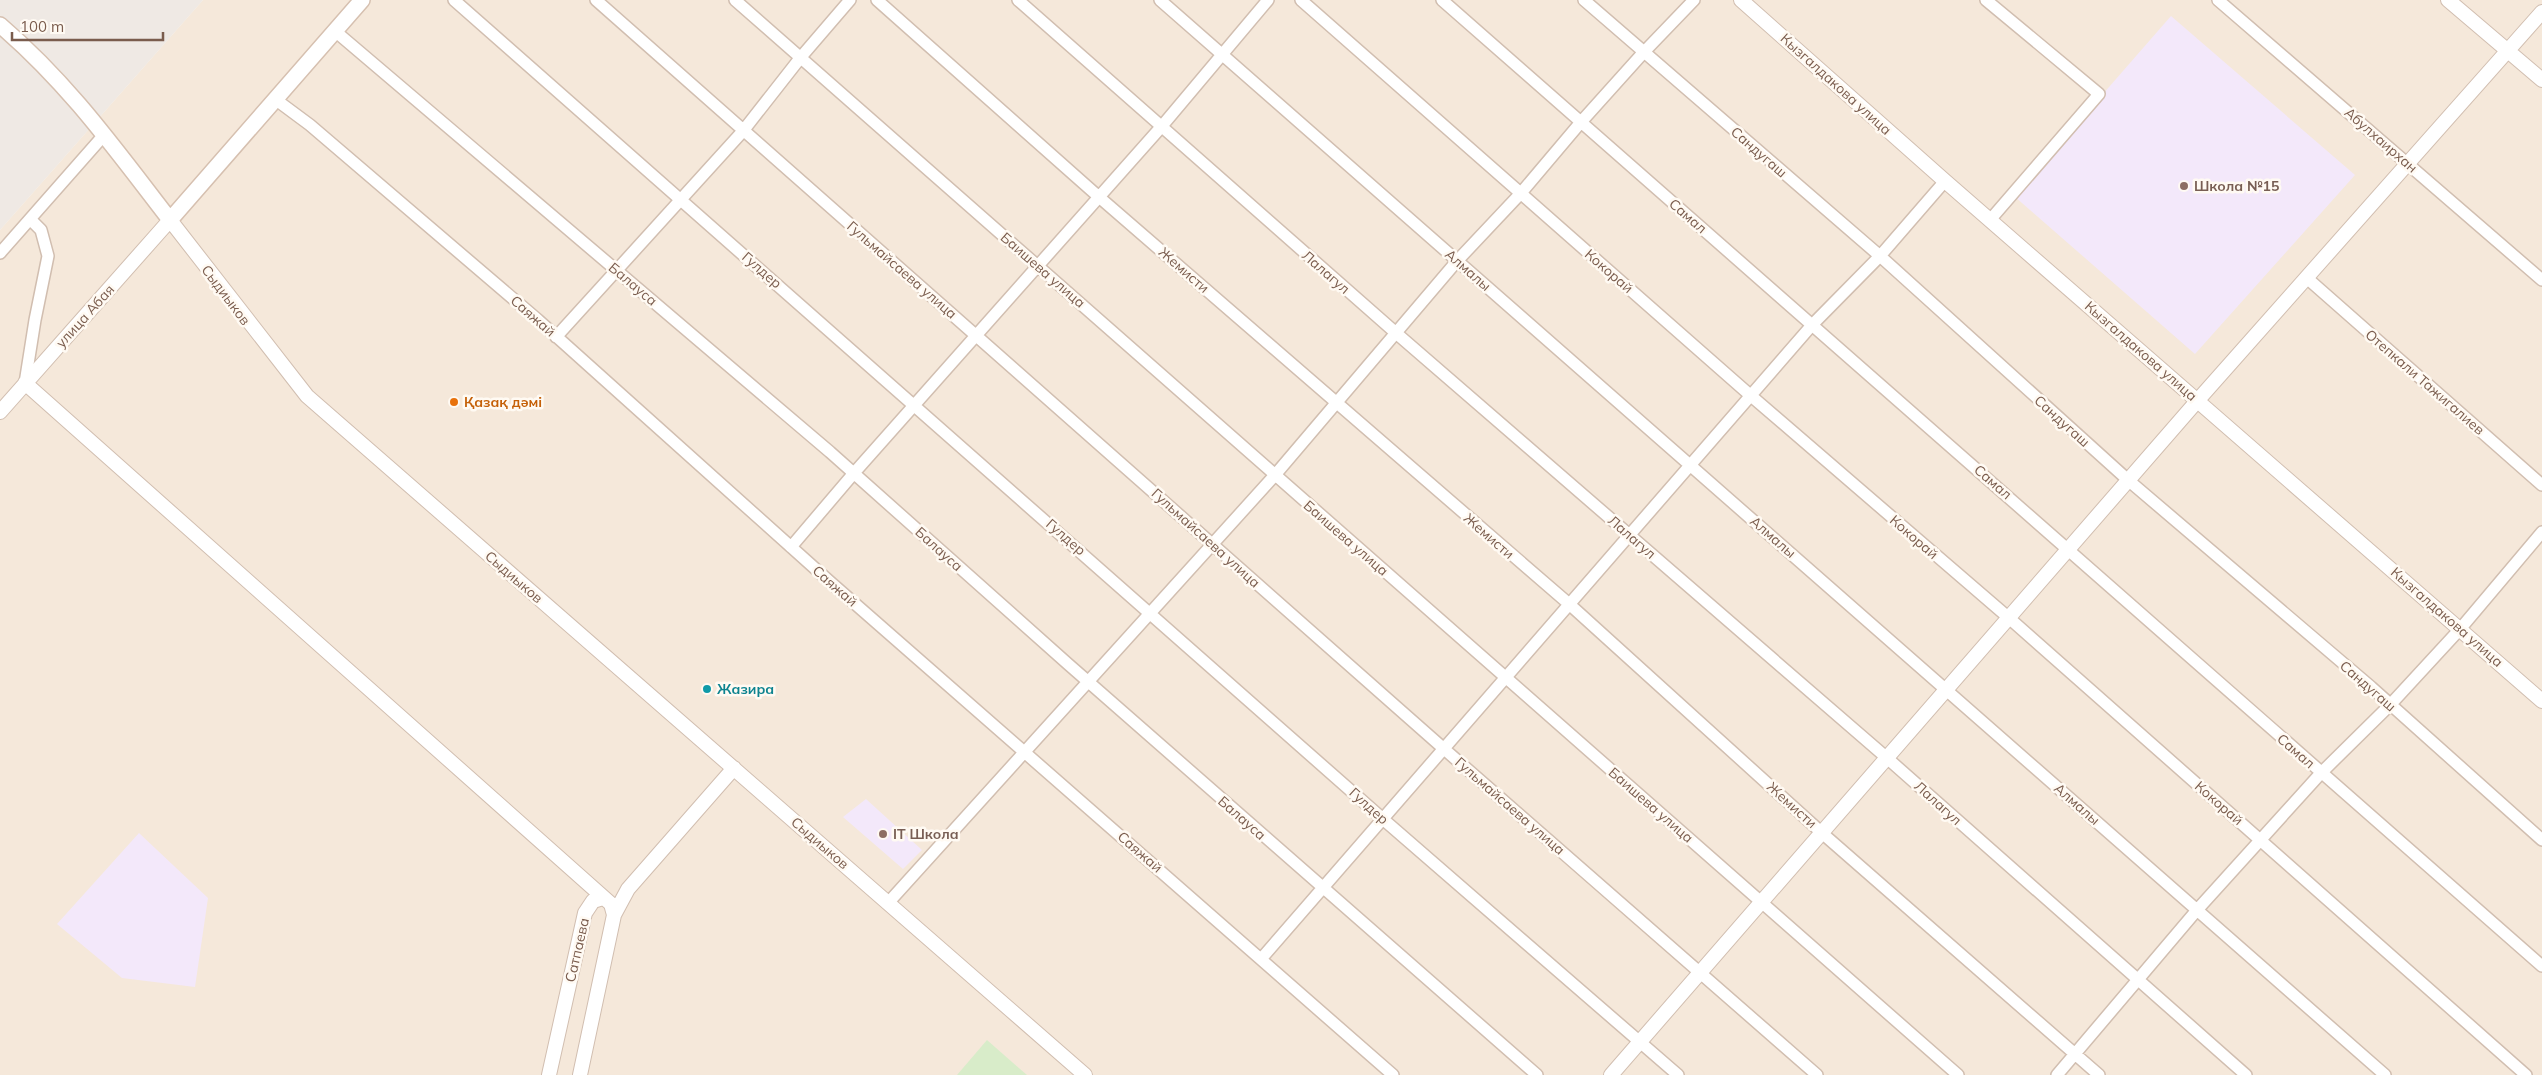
<svg xmlns="http://www.w3.org/2000/svg" width="2542" height="1075" viewBox="0 0 2542 1075" font-family="Mulish,sans-serif">
	<style>
		.residential { fill: #f5e8da }
		.industrial { fill: #efe9e4 }
		.education { fill: #f3e8fa }
		.green { fill: #d8ecc9 }
		.lines { fill: none; stroke-linecap: round; stroke-linejoin: round }
		.minor-casing { stroke: #d1beb0; stroke-width: 14 }
		.tertiary-casing { stroke: #d1beb0; stroke-width: 16 }
		.secondary-casing { stroke: #d6c0b0; stroke-width: 18 }
		.minor { stroke: #fff; stroke-width: 11 }
		.tertiary { stroke: #fff; stroke-width: 14 }
		.secondary { stroke: #fff; stroke-width: 15 }
		.education-dot { fill: #8d6e63; stroke: #fffaf3; stroke-width: 2 }
		.food-dot { fill: #e8710a; stroke: #fffaf3; stroke-width: 2 }
		.culture-dot { fill: #0f9aa8; stroke: #fffaf3; stroke-width: 2 }
		.labels { text-anchor: middle; stroke-width: 5; stroke-linejoin: round; paint-order: stroke }
		.street-label { font-size: 14px; fill: #7a5c4d; stroke: #fffaf3 }
		.education-label { font-size: 14px; font-weight: bold; fill: #785e54; stroke: #fffaf3; text-anchor: start }
		.food-label { font-size: 14px; font-weight: bold; fill: #c56008; stroke: #fffaf3; text-anchor: start }
		.culture-label { font-size: 14px; font-weight: bold; fill: #0d838f; stroke: #fffaf3; text-anchor: start }
	</style>
	<rect width="100%" height="100%" fill="#fdf6ec"/>
	<!-- residential -->
	<path class="residential" d="M203 0H2542V1075H0V230Z"/>
	<!-- industrial -->
	<path class="industrial" d="M0 0H203L0 230Z"/>
	<!-- education -->
	<path class="education" d="M2171 16 2355 175 2195 354 2014 196Z
		M866 799 922 850 903 869 843 817Z
		M139 833 208 898 195 987 122 978 57 924Z"/>
	<!-- green -->
	<path class="green" d="M987 1040 1027 1075H957Z"/>
	<g class="lines">
		<!-- minor casing -->
		<g class="minor-casing">
			<path id="minor" d="M454 0 1384 820 1678 1075
				M596 0 1443 748 1817 1075
				M735 0 1958 1075
				M877 0 1099 197 1568 603 1822 833 2099 1075
				M1018 0 1396 333 1887 758 2246 1075
				M1160 0 2385 1075
				M1301 0 1750 395 2009 618 2526 1075
				M1442 0 2542 966
				M1584 0 1880 256 2128 480 2371 687 2542 840
				M1986 0 2099 94 1990 220
				M2218 0 2542 280
				M335 31 830 452 1068 664 1537 1075
				M275 99 310 125 538 320 829 581 1393 1075
				M0 253 104 135
				M2308 279 2542 485
				M556 337 743 131 801 57 850 0
				M25 383 35 320 48 256 41 230 30 219
				M791 547 854 473 1162 126 1268 0
				M888 903 1275 475 1457 261 1521 193 1581 122 1643 53 1694 0
				M1261 959 1812 325 1880 256 1945 181
				M2057 1075 2197 910 2321 773 2390 705 2461 628 2542 532"/>
		</g>
		<!-- tertiary casing -->
		<g class="tertiary-casing">
			<path id="tertiary" d="M1741 0 1945 181 2542 701
				M2448 0 2542 80
				M25 383 611 904 614 915 580 1075
				M0 412 170 220 307 396 1085 1075
				M614 915 628 889 734 768
				M549 1075 585 913 593 901 603 898
				M1611 1075 2198 400 2542 12"/>
		</g>
		<!-- secondary casing -->
		<g class="secondary-casing">
			<path id="secondary" d="M0 25C69 84 115 149 170 220L362 0"/>
		</g>
		<!-- minor -->
		<use href="#minor" class="minor"/>
		<!-- tertiary -->
		<use href="#tertiary" class="tertiary"/>
		<!-- secondary -->
		<use href="#secondary" class="secondary"/>
	</g>
	<!-- markers -->
	<g class="education-dot">
		<circle cx="2184" cy="186" r="5"/>
		<circle cx="883" cy="834" r="5"/>
	</g>
	<circle class="food-dot" cx="454" cy="402" r="5"/>
	<circle class="culture-dot" cx="707" cy="689" r="5"/>
	<g class="labels">
		<!-- street labels -->
		<g class="street-label">
			<text transform="translate(1836 84) rotate(42)" y="5">Кызгалдакова улица</text>
			<text transform="translate(2381 140) rotate(41)" y="5">Абулхаирхан</text>
			<text transform="translate(1759 152) rotate(41)" y="5">Сандугаш</text>
			<text transform="translate(1688 216) rotate(41)" y="5">Самал</text>
			<text transform="translate(762 270) rotate(41)" y="5">Гулдер</text>
			<text transform="translate(902 270) rotate(41)" y="5">Гульмайсаева улица</text>
			<text transform="translate(1043 270) rotate(41)" y="5">Баишева улица</text>
			<text transform="translate(1184 270) rotate(41)" y="5">Жемисти</text>
			<text transform="translate(1468 270) rotate(41)" y="5">Алмалы</text>
			<text transform="translate(1609 271) rotate(41)" y="5">Кокорай</text>
			<text transform="translate(1326 272) rotate(41)" y="5">Лалагул</text>
			<text transform="translate(633 284) rotate(40)" y="5">Балауса</text>
			<text transform="translate(226 295) rotate(53)" y="5">Сыдиыков</text>
			<text transform="translate(85 316) rotate(-48)" y="5">улица Абая</text>
			<text transform="translate(533 316) rotate(41)" y="5">Саяжай</text>
			<text transform="translate(2141 351) rotate(41)" y="5">Кызгалдакова улица</text>
			<text transform="translate(2425 382) rotate(41)" y="5">Отепкали Тажигалиев</text>
			<text transform="translate(2062 421) rotate(42)" y="5">Сандугаш</text>
			<text transform="translate(1993 482) rotate(41)" y="5">Самал</text>
			<text transform="translate(1489 536) rotate(41)" y="5">Жемисти</text>
			<text transform="translate(1066 537) rotate(41)" y="5">Гулдер</text>
			<text transform="translate(1632 537) rotate(41)" y="5">Лалагул</text>
			<text transform="translate(1773 537) rotate(41)" y="5">Алмалы</text>
			<text transform="translate(1914 537) rotate(41)" y="5">Кокорай</text>
			<text transform="translate(1206 538) rotate(42)" y="5">Гульмайсаева улица</text>
			<text transform="translate(1346 538) rotate(41)" y="5">Баишева улица</text>
			<text transform="translate(939 549) rotate(42)" y="5">Балауса</text>
			<text transform="translate(514 577) rotate(41)" y="5">Сыдиыков</text>
			<text transform="translate(835 586) rotate(41)" y="5">Саяжай</text>
			<text transform="translate(2447 617) rotate(41)" y="5">Кызгалдакова улица</text>
			<text transform="translate(2368 686) rotate(41)" y="5">Сандугаш</text>
			<text transform="translate(2296 751) rotate(41)" y="5">Самал</text>
			<text transform="translate(1938 803) rotate(42)" y="5">Лалагул</text>
			<text transform="translate(2219 803) rotate(41)" y="5">Кокорай</text>
			<text transform="translate(2077 804) rotate(41)" y="5">Алмалы</text>
			<text transform="translate(1651 805) rotate(41)" y="5">Баишева улица</text>
			<text transform="translate(1792 805) rotate(42)" y="5">Жемисти</text>
			<text transform="translate(1369 806) rotate(42)" y="5">Гулдер</text>
			<text transform="translate(1510 806) rotate(41)" y="5">Гульмайсаева улица</text>
			<text transform="translate(1242 818) rotate(41)" y="5">Балауса</text>
			<text transform="translate(820 843) rotate(41)" y="5">Сыдиыков</text>
			<text transform="translate(1140 852) rotate(41)" y="5">Саяжай</text>
			<text transform="translate(577 950) rotate(-77)" y="5">Сатпаева</text>
		</g>
		<!-- education labels -->
		<g class="education-label">
			<text x="2194" y="191">Школа №15</text>
			<text x="893" y="839">IT Школа</text>
		</g>
		<!-- food labels -->
		<g class="food-label">
			<text x="464" y="407">Қазақ дәмі</text>
		</g>
		<!-- culture labels -->
		<g class="culture-label">
			<text x="717" y="694">Жазира</text>
		</g>
	</g>
	<!-- scale -->
	<path d="M12 32v8h151v-8" fill="none" stroke="#7a5c4d" stroke-width="2.5"/>
	<text x="20" y="32" font-size="15" fill="#7a5c4d" stroke="#fffaf3" stroke-width="4" paint-order="stroke">100 m</text>
</svg>
